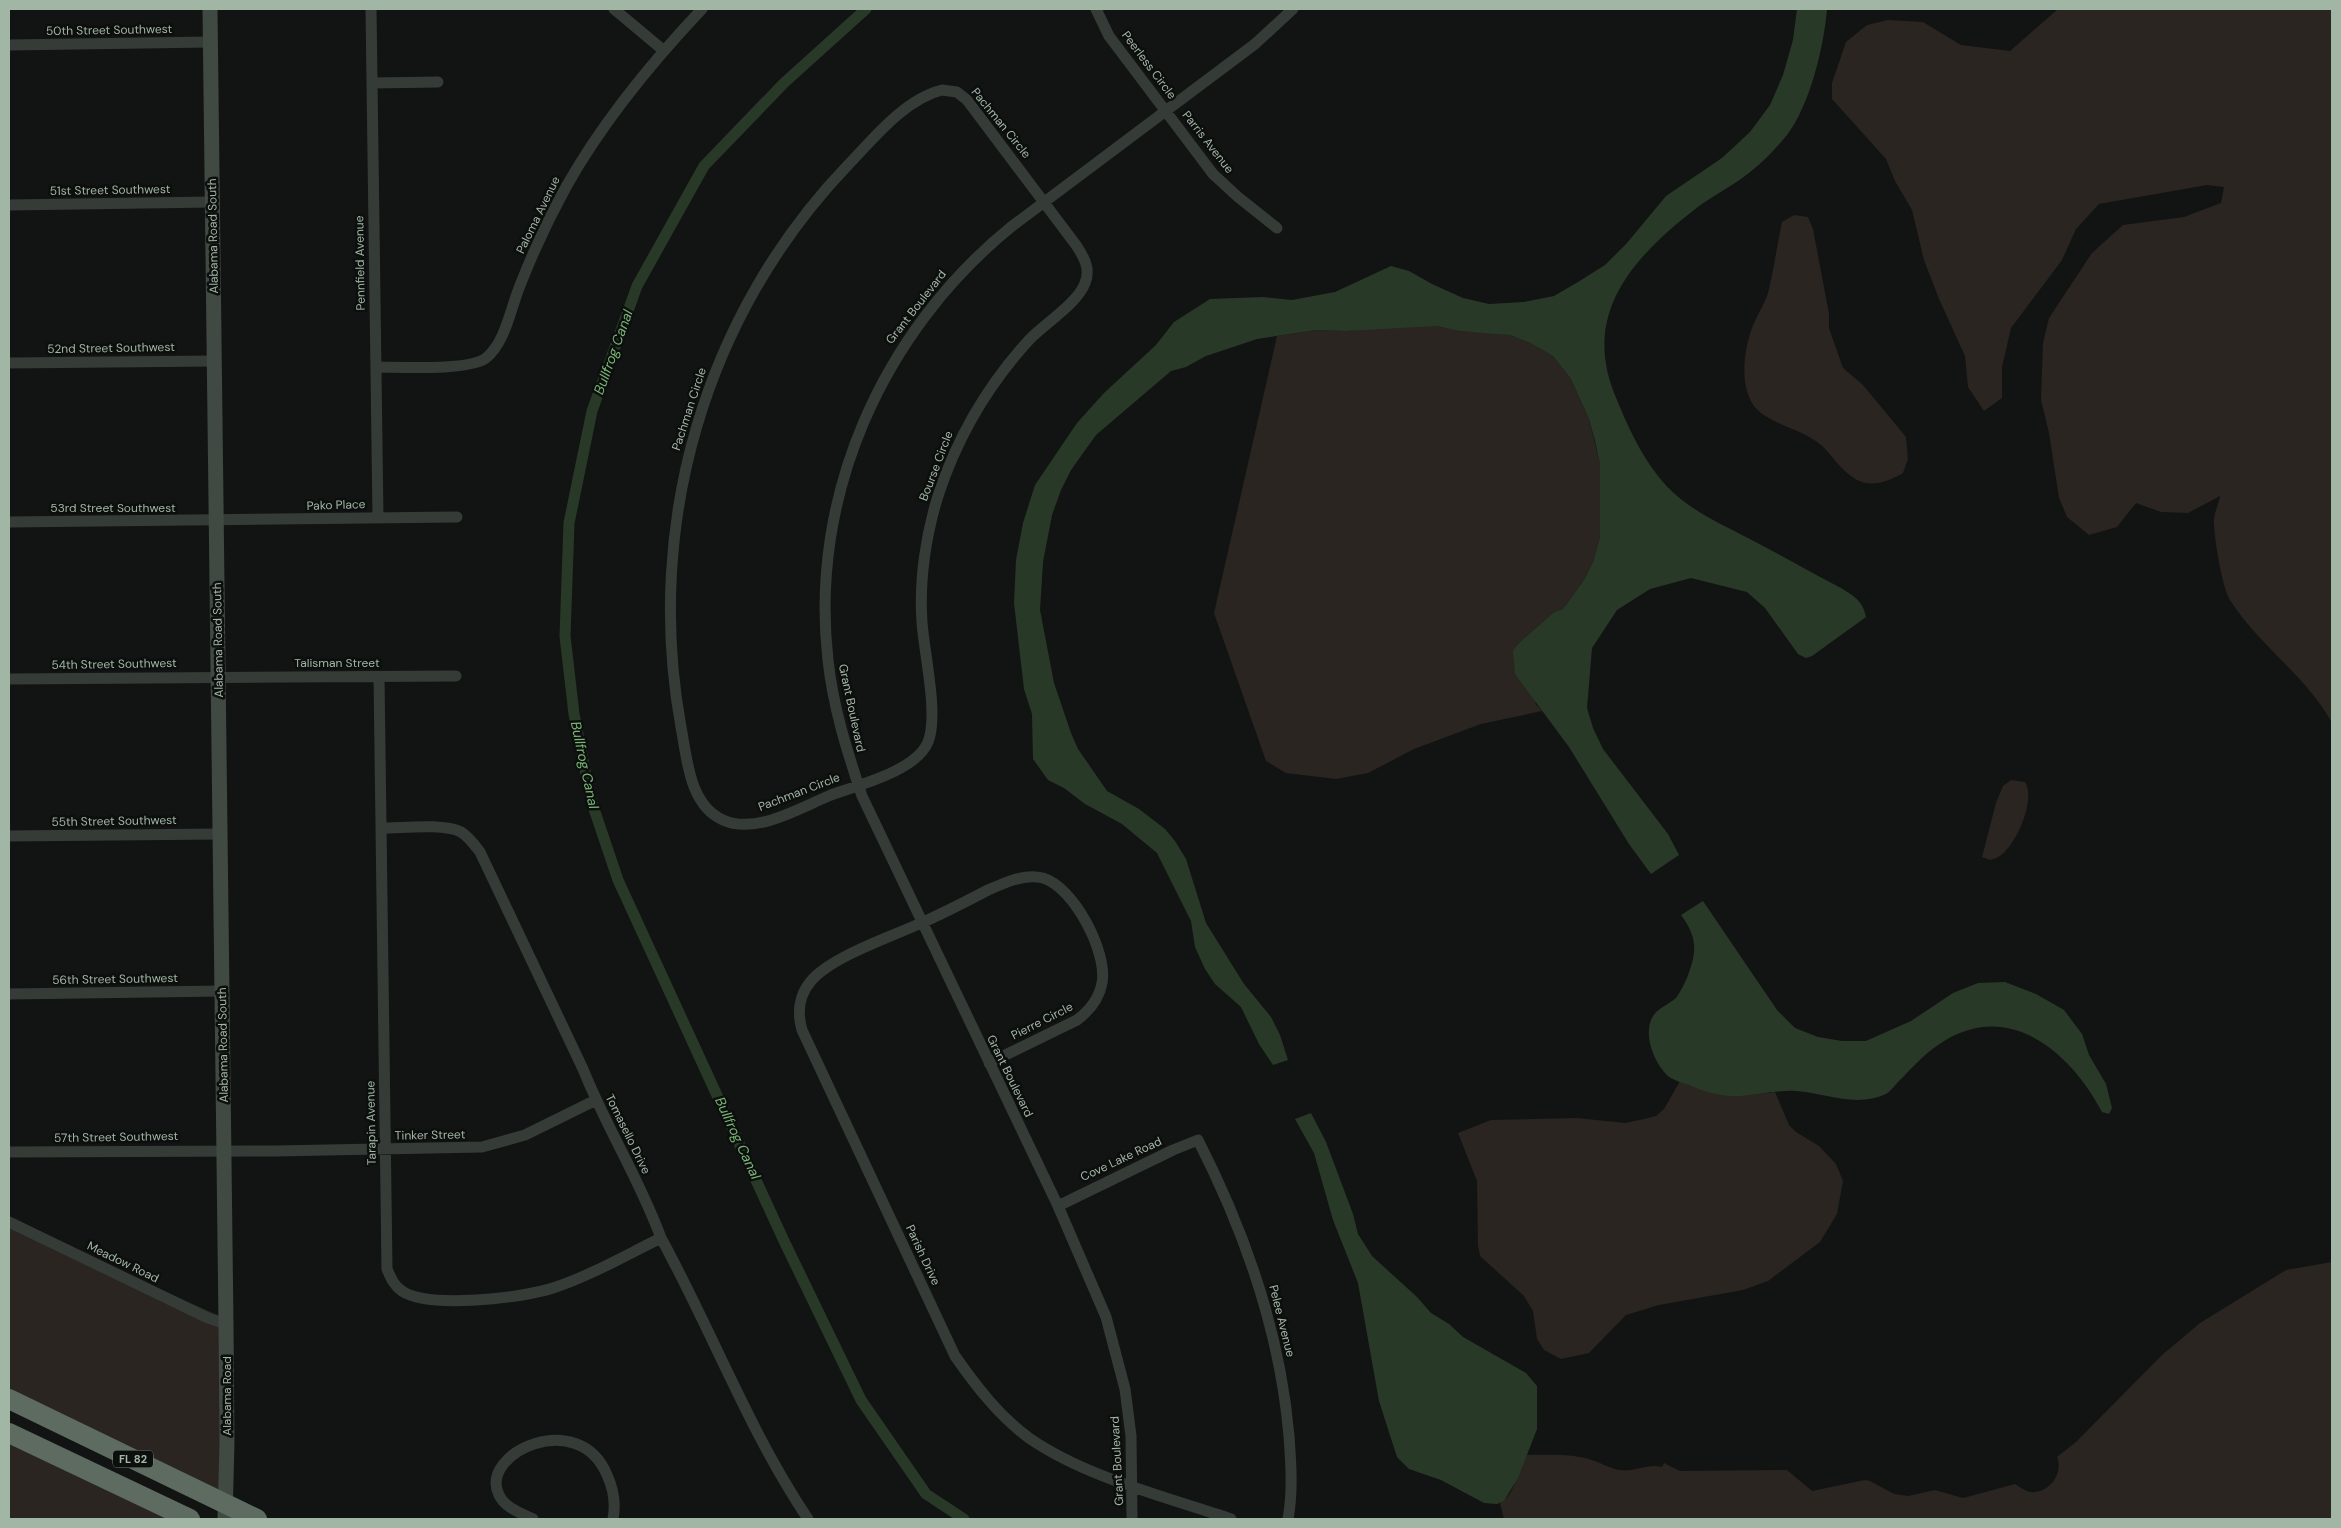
<svg xmlns="http://www.w3.org/2000/svg" width="2341" height="1528" viewBox="0 0 2341 1528" font-family="'DM Sans',sans-serif">
	<style>
		.green { fill: #2a2520 }
		.water { fill: #293927 }
		.lines { fill: none; stroke-linecap: round; stroke-linejoin: round }
		.canal { stroke: #293927; stroke-width: 11 }
		.street { stroke: #353c37; stroke-width: 11 }
		.secondary { stroke: #404942; stroke-width: 15 }
		.highway { stroke: #5e6b60; stroke-width: 20 }
		.labels { text-anchor: middle; stroke-width: 5; stroke-linejoin: round; paint-order: stroke }
		.shield { fill: #0d0f0e; stroke: #758478; stroke-width: 1 }
		.shield-label { font-size: 11px; font-weight: bold; fill: #a2b6a5 }
		.street-label { font-size: 12px; fill: #a2b6a5; stroke: #0d0f0e }
		.water-label { font-size: 14px; font-style: italic; fill: #79b575; stroke: #0d0f0e }
	</style>
	<rect width="100%" height="100%" fill="#121413"/>
	<!-- green -->
	<path class="green" d="M2058 9H2332V723C2306 675 2259 646 2230 600 2222 588 2213 533 2214 518 2215 511 2219 503 2220 496L2188 513 2161 512 2136 503 2117 527 2089 535 2067 517 2059 498 2049 433 2041 400 2043 343 2049 318 2092 253 2123 225 2184 217 2221 203 2224 187 2207 185 2099 204 2076 229 2062 260 2011 328 2002 367V398L1984 411 1968 387 1965 356 1939 299 1924 260 1912 210 1895 181 1886 159 1832 99V83L1846 42 1867 25 1888 20 1923 22 1961 45 2010 51Z
		M1794 215 1808 217 1813 229 1829 314V328L1843 368 1863 385 1906 437 1908 459 1903 473C1865 495 1851 480 1827 451 1810 431 1781 428 1761 413 1738 395 1743 355 1751 331 1755 318 1764 306 1768 293 1774 269 1777 245 1782 222Z
		M1405 326H1436L1459 331 1488 332 1510 335 1530 343 1553 356 1571 379 1589 419 1600 464V537L1593 562 1584 580 1563 609 1554 612 1519 643 1536 704 1542 711 1481 724 1414 749 1368 773 1336 779 1286 773 1266 761 1214 613 1277 336 1316 330 1346 331Z
		M2011 780 2025 782C2036 799 2017 844 2000 856 1997 858 1993 859 1990 860L1982 857 1996 803 2003 786Z
		M1680 1081C1720 1097 1733 1097 1775 1092L1789 1125 1796 1132 1819 1146 1836 1164 1843 1181 1837 1214 1820 1242 1768 1281 1743 1290 1659 1305 1626 1315 1589 1353 1561 1359 1544 1350 1537 1339 1533 1311 1524 1296 1480 1256 1478 1245 1477 1181 1458 1133 1491 1120 1577 1118 1625 1123 1644 1119 1656 1116 1664 1109Z
		M9 1223 220 1316V1495L9 1392Z
		M2332 1262V1519H1504L1500 1503C1516 1495 1517 1469 1526 1455 1549 1455 1573 1453 1595 1461 1603 1464 1611 1469 1620 1470 1635 1472 1648 1463 1662 1467L1664 1463 1680 1471 1787 1470 1812 1491 1865 1480 1870 1481 1894 1494 1908 1496 1935 1490 1963 1498 2015 1484C2020 1487 2025 1491 2030 1492 2048 1494 2064 1475 2057 1457L2076 1442 2162 1355 2200 1323 2286 1270Z
		M9 1440 176 1519H9Z"/>
	<!-- water -->
	<path class="water" d="M1797 9H1827C1824 46 1810 105 1787 135 1772 153 1755 170 1735 183 1723 191 1710 198 1699 206 1633 257 1579 314 1617 400 1628 427 1640 453 1658 476 1681 506 1715 521 1748 538 1779 554 1810 572 1841 588 1854 596 1863 601 1866 617L1812 656 1806 658 1798 654 1765 608 1747 592 1691 578 1650 589 1617 610 1592 648 1587 708 1593 728 1603 749 1668 834 1679 855 1651 874 1629 844 1569 747 1515 674 1513 651 1519 643 1554 612 1563 609 1584 580 1593 562 1600 537V464L1595 441 1589 419 1571 379 1553 356 1530 343 1510 335 1459 331 1436 326 1346 331 1316 330 1257 339 1206 356 1186 367 1171 371 1096 435 1071 470 1061 490 1052 515 1043 562 1040 610 1054 683 1071 733 1078 749 1107 791 1139 809 1165 829 1175 841 1186 859 1206 923 1244 984 1271 1017 1280 1035 1288 1060 1273 1065 1259 1044 1241 1007 1215 984 1205 969 1195 947 1191 921 1157 853 1122 824 1085 804 1064 788 1048 780 1033 759 1032 714 1024 689 1014 603 1016 560 1023 523 1035 485 1077 423 1104 393 1156 345 1174 322 1210 299 1263 297 1292 300 1335 292 1391 266 1409 271 1432 284 1463 298 1489 304 1524 302 1554 296 1578 282 1605 265 1627 243 1666 196 1722 158 1750 132 1770 105 1783 75 1793 40Z
		M1703 901 1777 1010 1795 1028 1818 1037 1842 1041H1866L1911 1021 1953 993 1978 983 2005 982 2036 994 2064 1010 2082 1034 2089 1055 2106 1084 2112 1108 2109 1114 2102 1112C2070 1051 2007 997 1938 1045 1924 1054 1911 1069 1899 1081 1895 1085 1891 1091 1886 1094 1856 1108 1826 1093 1796 1091 1777 1090 1759 1095 1740 1096 1722 1097 1705 1092 1689 1085 1682 1083 1673 1080 1668 1076 1655 1064 1644 1038 1651 1020 1656 1008 1667 1006 1676 998 1680 993 1684 984 1687 978 1697 952 1698 938 1681 915Z
		M1311 1113 1326 1142 1353 1214 1358 1234 1372 1256 1417 1297 1431 1313 1449 1324 1463 1337 1526 1373 1537 1386V1429L1518 1478 1504 1501 1497 1504 1484 1503 1441 1480 1409 1469 1397 1457 1379 1401 1358 1283 1333 1220 1314 1153 1295 1119Z"/>
	<g class="lines">
		<!-- canal -->
		<path class="canal" d="M866 9 784 83 704 166 637 286 592 411 569 523 565 636 574 714 591 800 618 880 784 1241 861 1400 926 1494 964 1519"/>
		<!-- street -->
		<path class="street" d="M371 9 378 517
			M614 9 663 50
			M1096 9 1109 36 1213 174 1238 197 1277 228
			M9 45 210 42
			M373 83 438 82
			M942 90 957 92 967 100 1076 245C1084 257 1091 269 1085 283 1078 303 1044 324 1029 340 988 385 958 436 939 493 926 533 919 580 922 622 924 653 939 715 928 742 916 771 858 785 831 795 799 808 756 835 723 820 689 805 687 758 681 727 644 524 705 314 848 165 874 138 905 99 942 90Z
			M9 205 212 202
			M9 363 214 361
			M377 367C400 367 469 371 486 358 506 342 511 306 521 283 534 250 549 218 566 187 603 121 651 63 702 9
			M9 522 457 517
			M379 677 387 1269C391 1278 394 1286 402 1291 428 1309 523 1298 553 1288 590 1276 626 1255 661 1238
			M9 679 456 676
			M382 828C403 828 443 823 461 832 469 837 474 844 480 852L583 1069C606 1127 640 1180 661 1238 712 1331 749 1431 808 1519
			M9 836 220 834
			M9 994 222 991
			M989 1063 1077 1020C1089 1011 1099 1000 1102 983 1108 953 1074 887 1043 878 1024 873 1005 883 988 890 965 902 942 914 919 924 890 937 831 957 811 981 799 995 797 1013 802 1030L955 1356C976 1386 999 1416 1029 1438 1085 1477 1166 1497 1231 1519
			M9 1152 275 1151 482 1147 525 1135 596 1100
			M1058 1206 1173 1150 1198 1140C1246 1234 1280 1331 1289 1436 1291 1463 1293 1492 1288 1519
			M9 1222 208 1318 226 1324
			M533 1519C521 1513 505 1508 499 1495 478 1453 579 1407 607 1475 614 1490 616 1503 613 1519
			M1132 1519 1131 1436 1125 1389 1106 1317 1058 1206 862 796C847 751 833 707 828 660 809 495 883 331 1011 227L1255 44 1293 9"/>
		<!-- secondary -->
		<path class="secondary" d="M210 9 226 1324 227 1442 225 1519"/>
		<!-- highway -->
		<path class="highway" d="M9 1399 257 1519
			M9 1433 190 1519"/>
	</g>
	<g class="labels">
		<!-- shield labels -->
		<rect class="shield" x="113" y="1450.5" width="40" height="17" rx="4"/>
		<g class="shield-label">
			<text x="133" y="1463">FL 82</text>
		</g>
		<!-- street labels -->
		<g class="street-label">
			<text transform="translate(109 30) rotate(-1)" y="4">50th Street Southwest</text>
			<text transform="translate(1149 65) rotate(53)" y="4">Peerless Circle</text>
			<text transform="translate(1001 123) rotate(51)" y="4">Pachman Circle</text>
			<text transform="translate(1208 142) rotate(52)" y="4">Parris Avenue</text>
			<text transform="translate(110 190) rotate(-1)" y="4">51st Street Southwest</text>
			<text transform="translate(538 215) rotate(-64)" y="4">Paloma Avenue</text>
			<text transform="translate(213 236) rotate(-91)" y="4">Alabama Road South</text>
			<text transform="translate(360 263) rotate(-91)" y="4">Pennfield Avenue</text>
			<text transform="translate(916 307) rotate(-52)" y="4">Grant Boulevard</text>
			<text transform="translate(111 348) rotate(-1)" y="4">52nd Street Southwest</text>
			<text transform="translate(689 409) rotate(-72)" y="4">Pachman Circle</text>
			<text transform="translate(936 466) rotate(-69)" y="4">Bourse Circle</text>
			<text transform="translate(336 505) rotate(-2)" y="4">Pako Place</text>
			<text x="113" y="512">53rd Street Southwest</text>
			<text transform="translate(218 640) rotate(-91)" y="4">Alabama Road South</text>
			<text x="337" y="667">Talisman Street</text>
			<text transform="translate(114 664) rotate(-1)" y="4">54th Street Southwest</text>
			<text transform="translate(852 708) rotate(78)" y="4">Grant Boulevard</text>
			<text transform="translate(799 792) rotate(-21)" y="4">Pachman Circle</text>
			<text transform="translate(114 821) rotate(-1)" y="4">55th Street Southwest</text>
			<text transform="translate(115 979) rotate(-1)" y="4">56th Street Southwest</text>
			<text transform="translate(1042 1021) rotate(-27)" y="4">Pierre Circle</text>
			<text transform="translate(223 1045) rotate(-91)" y="4">Alabama Road South</text>
			<text transform="translate(1010 1076) rotate(64)" y="4">Grant Boulevard</text>
			<text transform="translate(371 1123) rotate(-91)" y="4">Tarapin Avenue</text>
			<text transform="translate(628 1134) rotate(64)" y="4">Tomasello Drive</text>
			<text transform="translate(430 1135) rotate(-1)" y="4">Tinker Street</text>
			<text transform="translate(116 1137) rotate(-1)" y="4">57th Street Southwest</text>
			<text transform="translate(1121 1159) rotate(-25)" y="4">Cove Lake Road</text>
			<text transform="translate(923 1255) rotate(65)" y="4">Parish Drive</text>
			<text transform="translate(123 1262) rotate(26)" y="4">Meadow Road</text>
			<text transform="translate(1282 1321) rotate(76)" y="4">Pelee Avenue</text>
			<text transform="translate(227 1396) rotate(-90)" y="4">Alabama Road</text>
			<text transform="translate(1117 1461) rotate(-93)" y="4">Grant Boulevard</text>
		</g>
		<!-- water labels -->
		<g class="water-label">
			<text transform="translate(613 352) rotate(-70)" y="5">Bullfrog Canal</text>
			<text transform="translate(585 765) rotate(78)" y="5">Bullfrog Canal</text>
			<text transform="translate(738 1138) rotate(65)" y="5">Bullfrog Canal</text>
		</g>
	</g>
	<!-- border -->
	<rect width="2341" height="1528" fill="none" stroke="#a2b6a5" stroke-width="20"/>
</svg>
